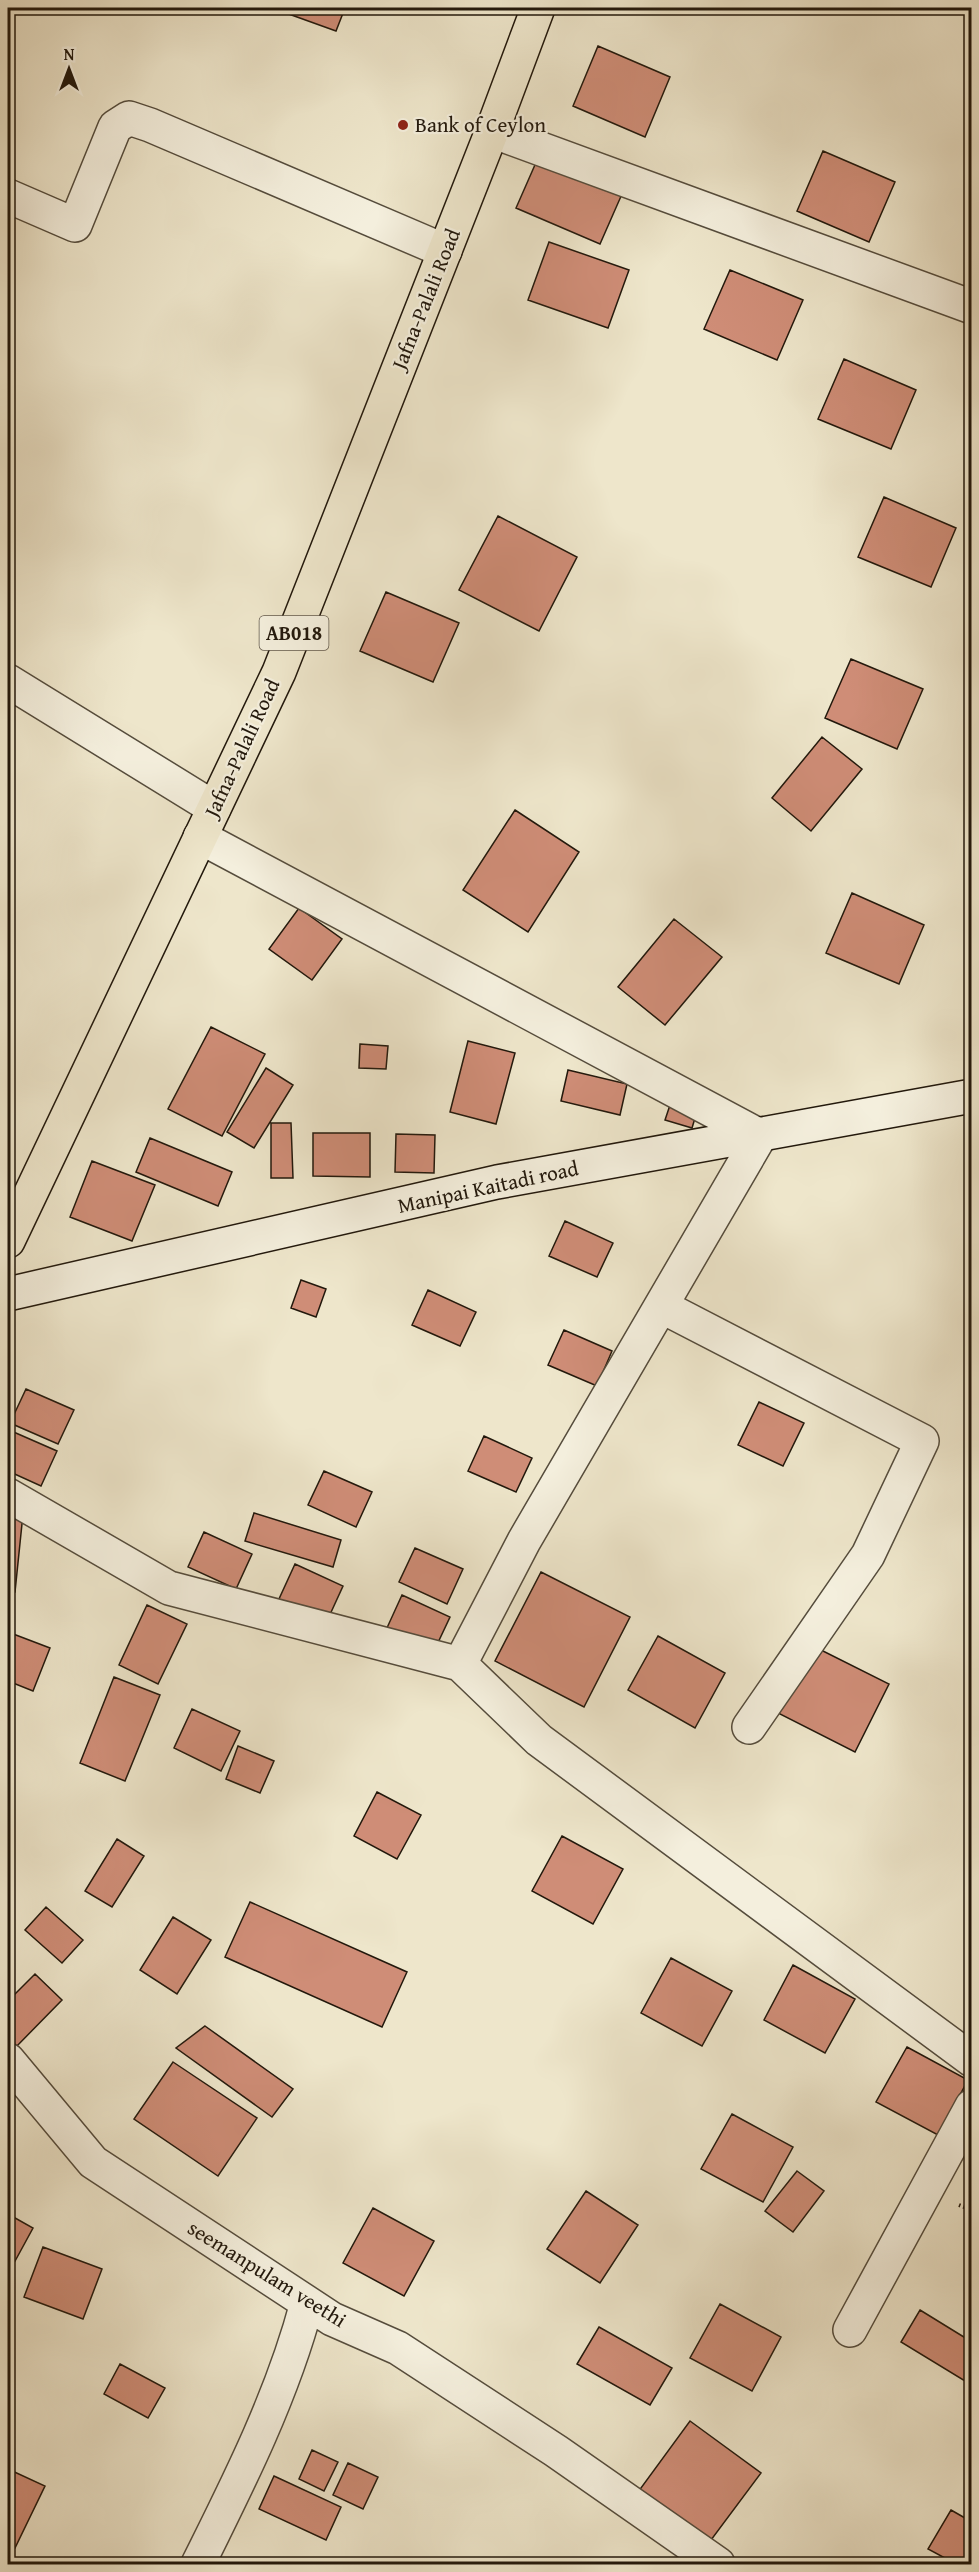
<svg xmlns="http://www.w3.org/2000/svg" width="979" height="2572" viewBox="0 0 979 2572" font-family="'Gentium Book Plus',serif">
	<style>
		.building { fill: #cf8d77; stroke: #22180c; stroke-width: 1.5 }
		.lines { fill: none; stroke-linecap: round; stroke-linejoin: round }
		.street-casing { stroke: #554c3c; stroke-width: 36 }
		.secondary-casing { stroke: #22180c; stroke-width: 36 }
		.primary-casing { stroke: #22180c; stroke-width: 36 }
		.path { stroke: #22180c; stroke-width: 4; stroke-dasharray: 1.5 3; stroke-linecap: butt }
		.street { stroke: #f4efdd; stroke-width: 33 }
		.secondary { stroke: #f4efdd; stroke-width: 33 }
		.primary { stroke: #eee6cb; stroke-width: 33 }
		.poi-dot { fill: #8f2418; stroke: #f4efdd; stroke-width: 2 }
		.labels { text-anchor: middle; stroke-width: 4.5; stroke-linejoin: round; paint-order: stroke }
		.shield { fill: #f4efdd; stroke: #61584b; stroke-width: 1.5 }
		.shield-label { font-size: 20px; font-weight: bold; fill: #22180c }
		.poi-label { font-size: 21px; fill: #22180c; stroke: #f4efdd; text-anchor: start }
		.street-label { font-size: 21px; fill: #22180c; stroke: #f4efdd }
	</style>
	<rect width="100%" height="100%" fill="#eee6cb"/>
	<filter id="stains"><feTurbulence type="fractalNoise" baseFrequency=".00333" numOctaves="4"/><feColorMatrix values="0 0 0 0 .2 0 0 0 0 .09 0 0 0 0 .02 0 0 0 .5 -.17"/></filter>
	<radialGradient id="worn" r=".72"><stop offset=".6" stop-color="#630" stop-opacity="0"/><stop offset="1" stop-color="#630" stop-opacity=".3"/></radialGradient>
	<!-- building -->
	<path class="building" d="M272 8H345L336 31Z
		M598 46 670 77 645 137 573 106Z
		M823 151 895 182 869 242 797 211Z
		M538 158 622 194 600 244 516 208Z
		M549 242 629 270 608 328 528 300Z
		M730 270 803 300 777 360 704 329Z
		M844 359 916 390 891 449 818 419Z
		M884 497 956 528 931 587 858 557Z
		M498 516 577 557 539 631 459 590Z
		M386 592 459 623 433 682 360 651Z
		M851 659 923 689 897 749 825 718Z
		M822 737 862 769 811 831 772 798Z
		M515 810 579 852 528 932 463 890Z
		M852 893 924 925 899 984 826 953Z
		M299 908 342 939 312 980 269 949Z
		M674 919 722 957 665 1025 618 987Z
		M211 1027 265 1054 222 1136 168 1109Z
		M468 1041 515 1053 496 1124 450 1112Z
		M360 1044 388 1046 386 1069 359 1068Z
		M266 1068 293 1085 254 1148 227 1132Z
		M568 1070 627 1084 620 1115 561 1101Z
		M672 1099 698 1108 692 1128 665 1120Z
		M271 1123H291L293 1178H271Z
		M313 1133H370V1177L313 1176Z
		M396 1134 435 1135 434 1173 395 1172Z
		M150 1138 232 1172 218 1206 136 1172Z
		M92 1161 155 1185 132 1241 70 1217Z
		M565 1221 613 1243 597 1277 549 1256Z
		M301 1280 326 1289 316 1317 291 1308Z
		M428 1290 476 1312 460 1346 412 1325Z
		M564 1330 612 1351 597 1386 548 1365Z
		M26 1389 74 1410 58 1444 10 1423Z
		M759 1402 804 1423 783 1466 738 1445Z
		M9 1430 57 1451 41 1486 8 1471Z
		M484 1436 532 1458 516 1492 468 1471Z
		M324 1471 372 1492 356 1527 308 1505Z
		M8 1512 23 1514 15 1592 8 1591Z
		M254 1513 341 1540 333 1567 245 1541Z
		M204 1532 252 1554 236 1589 188 1567Z
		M415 1548 463 1569 447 1604 399 1582Z
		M295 1564 343 1586 327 1621 279 1599Z
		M541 1572 630 1617 584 1707 495 1661Z
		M402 1595 450 1617 434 1651 386 1630Z
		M147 1605 187 1624 158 1684 119 1665Z
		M8 1632 50 1648 33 1691 8 1681Z
		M658 1636 725 1673 695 1728 628 1690Z
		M811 1645 889 1684 855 1752 776 1712Z
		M114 1677 160 1695 125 1781 80 1763Z
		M192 1709 240 1731 221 1771 174 1748Z
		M238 1746 274 1761 260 1793 226 1779Z
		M377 1792 421 1815 397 1859 354 1836Z
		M562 1836 623 1869 593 1924 532 1891Z
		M117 1839 144 1856 112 1907 85 1891Z
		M250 1902 407 1972 382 2027 225 1957Z
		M46 1907 83 1940 62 1963 25 1930Z
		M173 1917 211 1940 177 1994 140 1970Z
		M671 1958 732 1991 702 2046 641 2013Z
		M793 1965 855 1999 825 2053 764 2020Z
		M35 1974 62 2000 14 2049 8 2043V2001Z
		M205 2026 293 2089 272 2117 176 2048Z
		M907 2047 968 2080 938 2135 876 2102Z
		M173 2062 257 2118 218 2176 134 2119Z
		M732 2114 793 2147 763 2202 701 2169Z
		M797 2171 824 2191 793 2232 765 2211Z
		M586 2191 638 2225 600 2283 547 2249Z
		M373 2208 434 2241 404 2296 343 2263Z
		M8 2214 33 2228 8 2274Z
		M43 2247 102 2269 83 2319 24 2297Z
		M720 2304 781 2337 752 2391 690 2358Z
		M920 2310 972 2342V2371L965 2381 901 2342Z
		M599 2327 672 2368 650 2405 577 2364Z
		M120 2364 165 2388 148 2418 104 2394Z
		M690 2421 761 2473 708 2544 638 2492Z
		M312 2450 338 2462 324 2491 299 2479Z
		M348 2463 378 2477 363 2509 333 2495Z
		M8 2469 45 2486 15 2548 8 2545Z
		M274 2476 341 2507 326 2540 259 2509Z
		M951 2510 972 2522V2553L965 2564H956L928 2549Z"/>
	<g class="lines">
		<!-- street casing -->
		<g class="street-casing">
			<path id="street" d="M492 131 972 307
				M8 196 75 225 115 127 129 118 150 125 445 251
				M8 681 214 808
				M200 837 760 1136 524 1541 460 1664
				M661 1306 922 1441 868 1555 749 1727
				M8 1495 169 1588 460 1664 539 1740 972 2060
				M8 2060 93 2162 332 2319 398 2348 556 2451 718 2564
				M850 2330 972 2106
				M198 2564C240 2480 283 2394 307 2303"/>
		</g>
		<!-- secondary casing -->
		<g class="secondary-casing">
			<path id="secondary" d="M8 1294 497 1182 972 1096"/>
		</g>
		<!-- primary casing -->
		<g class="primary-casing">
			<path id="primary" d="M8 1241 279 672 492 131 538 8"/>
		</g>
		<!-- path -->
		<path class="path" d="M959 2205 972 2210"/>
		<!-- street -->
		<use href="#street" class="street"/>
		<!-- secondary -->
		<use href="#secondary" class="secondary"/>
		<!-- primary -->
		<use href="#primary" class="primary"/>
	</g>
	<!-- markers -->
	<circle class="poi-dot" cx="403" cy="125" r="6"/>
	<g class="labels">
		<!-- shield labels -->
		<rect class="shield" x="259.5" y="616" width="69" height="34" rx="4.5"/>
		<g class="shield-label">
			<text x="294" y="640">AB018</text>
		</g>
		<!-- poi labels -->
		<g class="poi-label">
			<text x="415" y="132">Bank of Ceylon</text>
		</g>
		<!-- street labels -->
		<g class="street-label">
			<text transform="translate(426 299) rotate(-68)" y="7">Jafna-Palali Road</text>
			<text transform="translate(242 748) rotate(-65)" y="7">Jafna-Palali Road</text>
			<text transform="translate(488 1187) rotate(-12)" y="7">Manipai Kaitadi road</text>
			<text transform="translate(267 2274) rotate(32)" y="7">seemanpulam veethi</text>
		</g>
	</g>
	<!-- margin -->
	<rect width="979" height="2572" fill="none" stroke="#eee6cb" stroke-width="30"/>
	<rect x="9" y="9" width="961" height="2554" fill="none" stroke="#22180c" stroke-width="3"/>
	<rect x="15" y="15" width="949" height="2542" fill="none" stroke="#22180c" stroke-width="1.5"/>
	<!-- north arrow -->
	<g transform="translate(69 69)" stroke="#f4efdd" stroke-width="4.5" paint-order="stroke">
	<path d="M0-4.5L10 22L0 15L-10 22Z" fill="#22180c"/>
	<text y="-9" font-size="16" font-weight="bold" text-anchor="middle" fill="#22180c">N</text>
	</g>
	<rect width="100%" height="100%" filter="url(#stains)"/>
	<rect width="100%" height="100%" fill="url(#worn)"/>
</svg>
